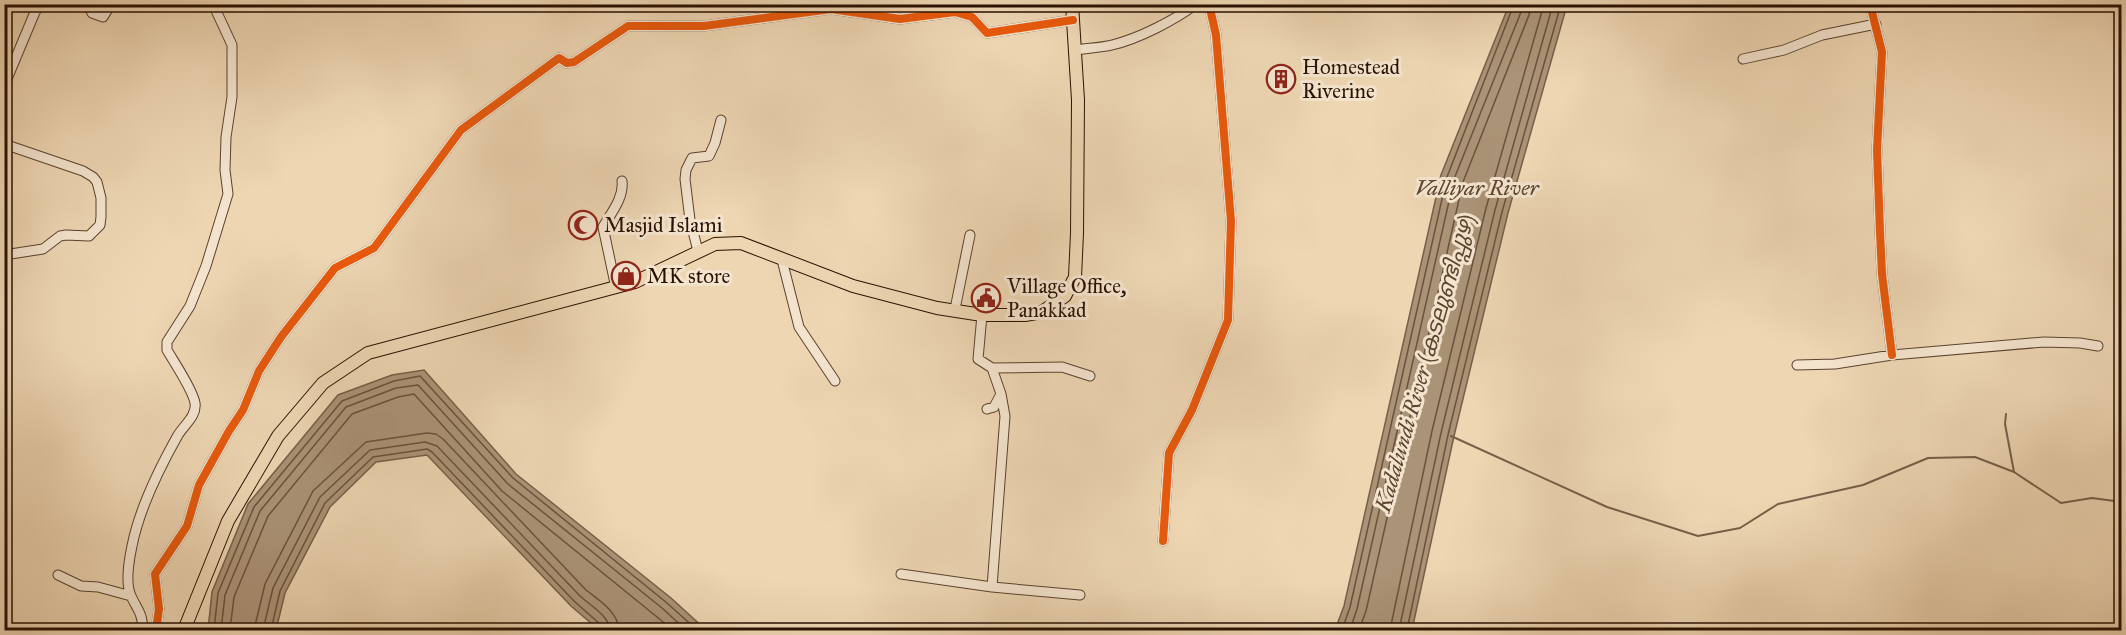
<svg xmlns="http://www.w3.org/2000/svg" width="2126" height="635" viewBox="0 0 2126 635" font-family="'IM FELL Great Primer','Noto Sans Malayalam',serif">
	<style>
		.water { fill: #ab9377; stroke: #775f48; stroke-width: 1.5 }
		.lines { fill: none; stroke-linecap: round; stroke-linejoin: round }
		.shore { stroke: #6a523c; stroke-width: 1.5 }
		.stream { stroke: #775f48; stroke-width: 2 }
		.minor-casing { stroke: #5a422e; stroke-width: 11 }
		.major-casing { stroke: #291102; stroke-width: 14 }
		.minor { stroke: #f4e4ce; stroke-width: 9 }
		.major { stroke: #eed6b3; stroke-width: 12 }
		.cycleway-casing { stroke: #f4e4ce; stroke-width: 11 }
		.cycleway { stroke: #e8590c; stroke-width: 8 }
		.labels { text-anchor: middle; stroke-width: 6; stroke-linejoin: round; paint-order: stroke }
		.poi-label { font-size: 21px; fill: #291102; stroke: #f4e4ce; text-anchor: start }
		.water-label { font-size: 22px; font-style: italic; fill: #5d4531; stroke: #f4e4ce }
	</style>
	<rect width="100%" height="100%" fill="#eed6b3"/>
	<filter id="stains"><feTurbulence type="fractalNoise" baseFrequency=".00333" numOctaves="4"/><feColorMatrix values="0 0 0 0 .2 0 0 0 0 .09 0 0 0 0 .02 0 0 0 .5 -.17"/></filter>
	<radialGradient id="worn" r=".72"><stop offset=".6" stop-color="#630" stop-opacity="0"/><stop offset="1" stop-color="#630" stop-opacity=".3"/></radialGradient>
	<!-- water -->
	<path class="water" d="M1509 5H1567L1508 213 1454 436 1412 630H1335L1344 606 1441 175Z
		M424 370 516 474 671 598 706 630H599L571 606 427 455 376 462 330 507 285 593 276 630H208L212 592 248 504 338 395 392 375Z"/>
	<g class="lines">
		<!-- shore -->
		<path class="shore" d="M214 630 218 593 254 507 342 401 394 381 420 376 513 478 667 603 697 630
			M221 630 225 595 260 511 346 407 396 388 418 385 508 484 662 608 686 630
			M230 630 234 597 268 516 352 414 398 397 414 394 502 491 673 630
			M254 630 265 584 313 491 366 442 427 433 436 434 443 439 586 590C600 601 618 612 619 630
			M263 630 273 588 320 497 370 450 425 442 437 446 580 596C591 606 609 616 610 630
			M271 630 280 591 325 503 373 457 427 449 432 452 575 602 600 624 602 630
			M1342 630 1350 607 1447 177 1514 4
			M1350 630 1357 609 1454 179 1521 12 1522 4
			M1359 630 1366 611 1463 182 1529 15 1531 4
			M1390 630 1432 431 1486 208 1544 4
			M1399 630 1441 433 1495 210 1553 4
			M1407 630 1448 435 1502 212 1561 4"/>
		<!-- stream -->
		<path class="stream" d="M2006 414 2005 424 2014 472
			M1451 436 1607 507 1698 536 1740 528 1778 504 1863 485 1928 458 1975 457 2014 472 2061 503 2092 498 2122 502"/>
		<!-- minor casing -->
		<g class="minor-casing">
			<path id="minor" d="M88 4 92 13 103 17 111 4
				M1870 4 1882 52 1877 150 1880 232 1882 274 1892 355
				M1075 50C1087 48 1100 48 1112 45 1138 39 1175 20 1196 4
				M1743 59 1784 50 1822 35 1876 24
				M4 86 35 12 40 4
				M4 144 83 171 93 177 97 182 101 198V217L100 225 89 236 66 235 60 236 43 249 4 255
				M698 251 690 220 685 179 686 170 692 158 709 156 715 143 721 120
				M782 260 799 327 835 381
				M616 288 603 227C611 213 624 198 622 181
				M955 309 970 235
				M982 315 978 359 992 368 1001 394 994 407 987 409
				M1797 365 1835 364 1892 355 2044 342 2080 343 2098 346
				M992 368 1062 367 1090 376
				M1163 541 1169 453 1192 410 1228 320 1231 221 1216 35 1209 4
				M901 574 992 587 1005 416 1001 394
				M58 575 81 586 98 587 131 596
				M992 587 1080 595
				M143 630C142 612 138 611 131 596 125 583 129 560 132 546 139 510 160 467 178 435 184 425 197 416 195 403 193 390 174 362 167 350V342L190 306 206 266 228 194 225 170 226 137 232 97V45L213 4
				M156 630 159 609 155 574 187 526 199 485 229 431 243 410 259 371 281 337 335 268 374 248 461 130 559 58 567 63 574 62 628 26H704L831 9 900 19 955 12 972 17 987 33 1073 20"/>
		</g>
		<!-- major casing -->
		<g class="major-casing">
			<path id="major" d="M184 630 228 521 278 436 323 383 368 353 635 282 715 244 741 243 853 286 937 308 982 315H1025L1042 312 1052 305 1065 296 1075 277 1077 233 1078 100 1072 4"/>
		</g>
		<!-- minor -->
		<use href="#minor" class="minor"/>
		<!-- major -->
		<use href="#major" class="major"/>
		<!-- cycleway casing -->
		<g class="cycleway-casing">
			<path id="cycleway" d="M1870 4 1882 52 1877 150 1880 232 1882 274 1892 355
				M1163 541 1169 453 1192 410 1228 320 1231 221 1216 35 1209 4
				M156 630 159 609 155 574 187 526 199 485 229 431 243 410 259 371 281 337 335 268 374 248 461 130 559 58 567 63 574 62 628 26H704L831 9 900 19 955 12 972 17 987 33 1073 20"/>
		</g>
		<!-- cycleway -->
		<use href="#cycleway" class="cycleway"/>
	</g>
	<!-- icons -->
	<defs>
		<g id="building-ring" transform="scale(1.5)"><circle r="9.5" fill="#f4e4ce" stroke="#8f2418" stroke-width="1.5"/><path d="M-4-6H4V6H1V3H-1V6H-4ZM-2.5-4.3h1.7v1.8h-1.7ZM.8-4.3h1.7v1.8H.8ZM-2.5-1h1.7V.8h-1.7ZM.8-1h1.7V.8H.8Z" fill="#8f2418"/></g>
		<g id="mosque-ring" transform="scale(1.5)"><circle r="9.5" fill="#f4e4ce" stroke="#8f2418" stroke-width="1.5"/><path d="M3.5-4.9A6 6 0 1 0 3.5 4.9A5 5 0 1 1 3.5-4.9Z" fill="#8f2418"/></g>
		<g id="shop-ring" transform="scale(1.5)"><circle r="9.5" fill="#f4e4ce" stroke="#8f2418" stroke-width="1.5"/><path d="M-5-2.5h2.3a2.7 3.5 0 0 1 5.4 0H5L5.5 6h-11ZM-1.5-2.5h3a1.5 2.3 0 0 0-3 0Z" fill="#8f2418"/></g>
		<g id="civic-ring" transform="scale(1.5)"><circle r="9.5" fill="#f4e4ce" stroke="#8f2418" stroke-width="1.5"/><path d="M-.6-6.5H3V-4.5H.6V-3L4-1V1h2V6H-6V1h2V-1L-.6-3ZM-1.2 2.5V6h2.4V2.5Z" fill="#8f2418"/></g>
	</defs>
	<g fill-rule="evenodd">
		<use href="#building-ring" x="1281" y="79"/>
		<use href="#mosque-ring" x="583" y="225"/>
		<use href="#shop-ring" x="626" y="276"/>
		<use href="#civic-ring" x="986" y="298"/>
	</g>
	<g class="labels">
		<!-- poi labels -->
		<g class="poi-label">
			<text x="1302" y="74">Homestead<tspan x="1302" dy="24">Riverine</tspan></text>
			<text x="604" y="232">Masjid Islami</text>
			<text x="647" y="283">MK store</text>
			<text x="1007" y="293">Village Office,<tspan x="1007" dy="24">Panakkad</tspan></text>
		</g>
		<!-- water labels -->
		<g class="water-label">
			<text x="1477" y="195">Valliyar River</text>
			<text transform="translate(1424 363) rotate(-74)" y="8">Kadalundi River (കടലുണ്ടിപ്പുഴ)</text>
		</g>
	</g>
	<!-- margin -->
	<rect width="2126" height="635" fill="none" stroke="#eed6b3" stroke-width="24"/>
	<rect x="6" y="6" width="2114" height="623" fill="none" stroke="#291102" stroke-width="3"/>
	<rect x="12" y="12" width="2102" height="611" fill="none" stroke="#291102" stroke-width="1.5"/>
	<rect width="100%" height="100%" filter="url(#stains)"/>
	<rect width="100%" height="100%" fill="url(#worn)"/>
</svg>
